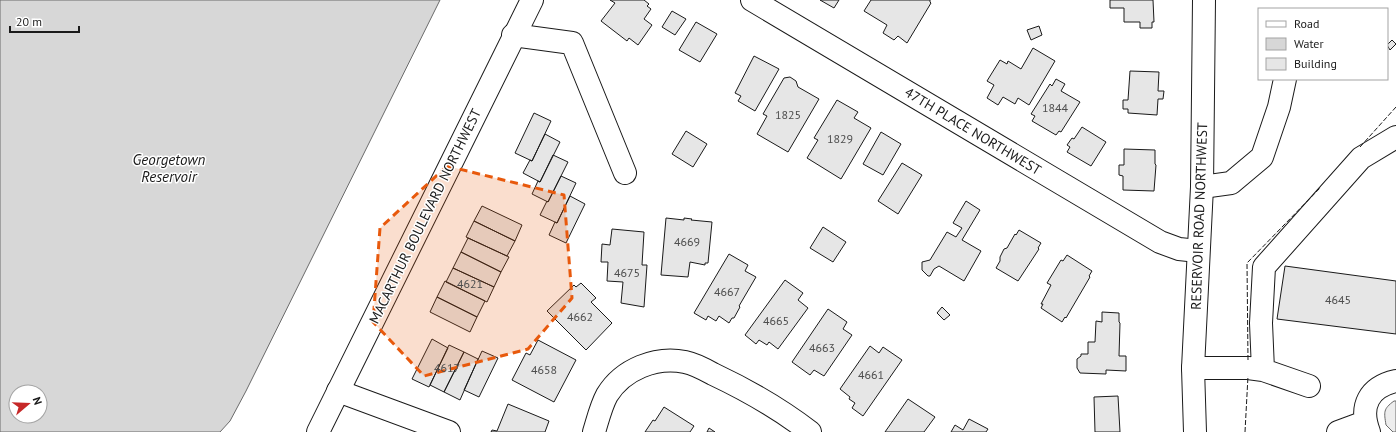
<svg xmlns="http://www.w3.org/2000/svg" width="1396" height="432" viewBox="0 0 1396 432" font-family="'PT Sans',sans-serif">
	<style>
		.green { fill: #ededed; stroke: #6a6a6a }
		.water { fill: #d7d7d7; stroke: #6a6a6a; fill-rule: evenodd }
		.building { fill: #e6e6e6; stroke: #1a1a1a }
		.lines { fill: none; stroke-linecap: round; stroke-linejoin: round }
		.minor-casing { stroke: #1a1a1a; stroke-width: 24 }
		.major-casing { stroke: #1a1a1a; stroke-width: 24 }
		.minor { stroke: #fff; stroke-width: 22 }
		.major { stroke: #fff; stroke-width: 22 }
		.fence { stroke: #1a1a1a; stroke-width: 1; stroke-dasharray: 5 2; stroke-linecap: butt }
		.marked { fill: #e8590c; fill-opacity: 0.2; stroke: #e8590c; stroke-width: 3; stroke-dasharray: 8 5; stroke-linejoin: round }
		.labels { text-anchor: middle; stroke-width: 3; stroke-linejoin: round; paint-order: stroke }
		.number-label { font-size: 12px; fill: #4d4d4d }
		.street-label { font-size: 14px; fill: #1a1a1a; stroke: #fff }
		.water-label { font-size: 15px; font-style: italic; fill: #1a1a1a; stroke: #fff }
	</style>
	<rect width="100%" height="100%" fill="#fff"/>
	<!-- green -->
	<path class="green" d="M1394 401H1396V432H1393L1386 425C1384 412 1383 409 1394 401Z"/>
	<!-- water -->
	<path class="water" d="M0 0H440L246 391 230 421 220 432H0ZM16 392H40V416H16Z"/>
	<!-- building -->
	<path class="building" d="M610 0H644L649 4 647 6 651 9 644 19 652 25 638 45 629 38 627 41 601 21 615 3Z
		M820 0H839L834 8Z
		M871 0H930V2L931 3 907 43 898 36 894 40 883 33 887 25 864 11Z
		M1110 0H1153L1154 22H1152V28H1140V22H1124V8H1110Z
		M672 11 686 19 675 35 662 27Z
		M696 22 717 34 700 62 679 50Z
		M1039 26 1042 35 1031 40 1027 30Z
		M1392 40 1396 44 1390 50 1387 45Z
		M1033 48 1055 61 1029 105 1018 98 1015 104 1003 97 998 105 987 98 994 85 987 81 1000 60 1007 64 1008 61 1021 69Z
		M754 56 779 69 755 111 738 101 741 96 735 93Z
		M1130 71 1159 72 1158 91H1164L1163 99H1158L1157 115 1128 113V109H1123V100H1128Z
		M790 77 796 81 798 87 819 99 788 152 757 134 767 116 763 114 784 78Z
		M1056 79 1065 84 1061 91 1080 102 1061 132 1059 131 1056 135 1032 121 1035 116 1031 114 1050 84 1052 86Z
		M837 100 858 112 854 118 871 128 841 179 807 158 818 140 814 138Z
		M534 113 551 121 532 161 515 153Z
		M1082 127 1106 142 1091 166 1067 152 1070 147 1067 145 1072 138 1074 139Z
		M686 131 707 144 693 167 672 154Z
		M881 132 901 144 883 175 863 164Z
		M545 134 560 142 540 182 523 173 530 160 532 161Z
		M1124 149 1155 150V164L1156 165 1154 191 1123 190V176L1119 175V165H1124Z
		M553 155 568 162 548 202 532 194 538 181 540 182Z
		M902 163 922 175 898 214 878 201Z
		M561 176 576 183 557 223 540 215 547 201 548 202Z
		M570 196 585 204 566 243 549 235 555 222 557 223Z
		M966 201 980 210 962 240 981 251 964 281 939 266 934 269 930 276H928L922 270V262L930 260 947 232 956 237 962 228 953 223Z
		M482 206 522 225 515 241 474 221Z
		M666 218 684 220V218L692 219 691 220 712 222 708 263H705V265L690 262 688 277 661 275Z
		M474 221 515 241 507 256 466 237Z
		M823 227 846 242 833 262 810 248Z
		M612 229 644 232 642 265H647L644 307 621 303 623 282 607 281 608 262H601L602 244 610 245Z
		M1019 230 1041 243 1038 248 1039 249 1018 281 996 268 1000 261V257L1004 249 1007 248 1015 234 1016 235Z
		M468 238 509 257 501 272 461 252Z
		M461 252 501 272 494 287 453 268Z
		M729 254 748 265 745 271 756 277 739 306 740 307 734 318H732L729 323 719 316 716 321 708 316 706 320 694 313Z
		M1067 255 1092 271 1089 276 1090 277 1066 318 1065 317 1062 322 1041 308 1043 304H1041L1051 285 1047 283 1061 260 1063 261Z
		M1285 266 1396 281V334L1277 319Z
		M453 268 494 287 487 302 446 282Z
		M785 280 803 293 798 300 808 308 778 349 769 342 767 345 759 340 756 344 745 335Z
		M445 281 485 301 477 317 437 297Z
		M581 283 596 298 591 302 612 323 586 350 547 311 574 285 576 287Z
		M437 297 477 317 470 332 430 312Z
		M942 307 950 315 944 320 937 313Z
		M828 309 847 322 843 329 852 335 824 376 814 370 810 375 792 362Z
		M1102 312 1119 313V322L1120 323 1119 356H1126V371L1106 370V374L1080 373 1077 368V359L1081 356V354H1088V342H1095L1096 321 1102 322Z
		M432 339 448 348 429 387 412 379Z
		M538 340 576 360 554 402 512 380 526 353 530 355Z
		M449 345 464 352 444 392 430 385Z
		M870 346 879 353 883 347 902 360 863 416 852 408 855 403 849 399 850 397 840 389Z
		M482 351 498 358 479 397 464 390Z
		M464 352 478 359 460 400 444 392Z
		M1118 396 1120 432H1095L1094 397Z
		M908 399 935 417 924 432H885Z
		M508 404 549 421 545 432H491L492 430 497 431Z
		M664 407 694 426 690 432H645L653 420 655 421Z
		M969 419 988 429 986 432H951L955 425 963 430Z
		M709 428 715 432H707Z"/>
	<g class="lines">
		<!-- minor casing -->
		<g class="minor-casing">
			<path id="minor" d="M752 0 1160 242 1179 249 1198 251
				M513 35 572 43 625 173
				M1202 187 1231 183 1262 157 1279 107 1285 79
				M1193 368H1248L1263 370 1309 386
				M1263 370 1261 323 1264 267 1361 158 1396 137
				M338 391 449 432
				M594 432C598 419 601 406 607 395 623 369 656 356 685 362 695 364 704 369 713 374 747 390 780 409 810 432
				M1338 432 1365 422
				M1369 432C1359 406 1369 387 1396 381"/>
		</g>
		<!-- major casing -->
		<g class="major-casing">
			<path id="major" d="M318 432 532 0
				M1195 432 1193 368 1202 187 1204 0"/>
		</g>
		<!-- minor -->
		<use href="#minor" class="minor"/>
		<!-- major -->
		<use href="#major" class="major"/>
		<!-- fence -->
		<path class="fence" d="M1360 147 1396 107
			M1248 360 1247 263 1321 187
			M1245 432 1248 376"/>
	</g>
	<!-- marked area -->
	<path class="marked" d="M447 166 564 195 572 298 528 349 424 376 373 322 380 228Z"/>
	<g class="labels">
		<!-- number labels -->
		<g class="number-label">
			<text x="1055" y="112">1844</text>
			<text x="788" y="119">1825</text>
			<text x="840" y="143">1829</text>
			<text x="687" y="246">4669</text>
			<text x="627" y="277">4675</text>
			<text x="470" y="288">4621</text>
			<text x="727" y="296">4667</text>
			<text x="1338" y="304">4645</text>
			<text x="580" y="321">4662</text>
			<text x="776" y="325">4665</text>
			<text x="822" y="352">4663</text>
			<text x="447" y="372">4617</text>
			<text x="544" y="374">4658</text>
			<text x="871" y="379">4661</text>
		</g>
		<!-- street labels -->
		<g class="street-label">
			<text transform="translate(973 131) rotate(31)" y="5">47TH PLACE NORTHWEST</text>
			<text transform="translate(425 216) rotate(-64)" y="5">MACARTHUR BOULEVARD NORTHWEST</text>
			<text transform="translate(1199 216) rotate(-88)" y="5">RESERVOIR ROAD NORTHWEST</text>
		</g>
		<!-- water labels -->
		<g class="water-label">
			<text x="169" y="165">Georgetown<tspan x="169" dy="17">Reservoir</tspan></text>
		</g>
	</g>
	<!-- legend -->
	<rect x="1258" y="8" width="130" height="72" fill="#ffffff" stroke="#a3a3a3"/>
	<rect x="1266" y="21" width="20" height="6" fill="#ffffff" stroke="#a3a3a3"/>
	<text x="1294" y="28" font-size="12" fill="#1a1a1a">Road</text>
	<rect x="1266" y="38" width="20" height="12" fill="#d7d7d7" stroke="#a3a3a3"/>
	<text x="1294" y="48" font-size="12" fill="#1a1a1a">Water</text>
	<rect x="1266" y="58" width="20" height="12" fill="#e6e6e6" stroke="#a3a3a3"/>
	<text x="1294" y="68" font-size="12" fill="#1a1a1a">Building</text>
	<!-- north arrow -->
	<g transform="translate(28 404) rotate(71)"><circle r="19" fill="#ffffff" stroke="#a3a3a3"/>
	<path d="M0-3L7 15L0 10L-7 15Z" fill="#c62828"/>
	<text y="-6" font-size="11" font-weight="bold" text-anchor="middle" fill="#1a1a1a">N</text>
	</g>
	<!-- scale -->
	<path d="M10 26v6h69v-6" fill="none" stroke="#1a1a1a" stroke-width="2"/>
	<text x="16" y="26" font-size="12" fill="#1a1a1a" stroke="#ffffff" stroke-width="3" paint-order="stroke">20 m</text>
</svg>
